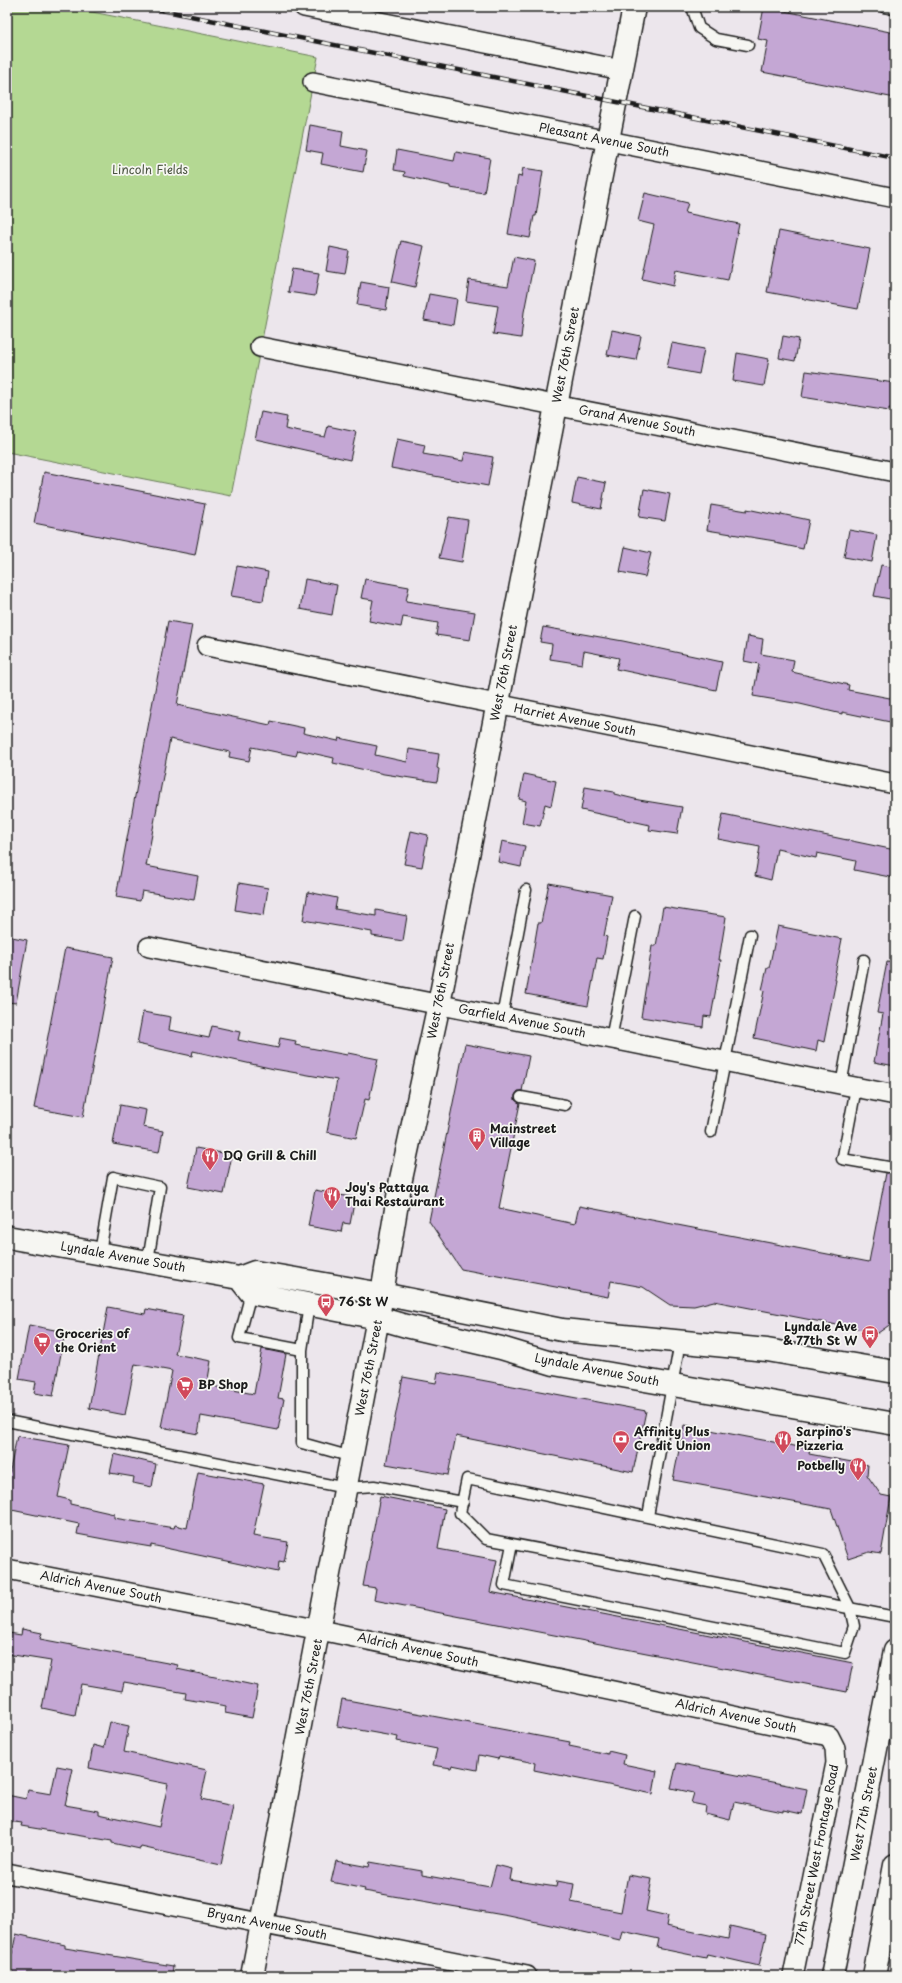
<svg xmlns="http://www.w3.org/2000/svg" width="902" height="1983" viewBox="0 0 902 1983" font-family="'Playpen Sans',sans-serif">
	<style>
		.green { fill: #b4d893; stroke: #687a58 }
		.building { fill: #c4a7d4; stroke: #1c1c1c }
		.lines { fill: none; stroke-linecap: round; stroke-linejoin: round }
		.lane-casing { stroke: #1c1c1c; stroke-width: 13 }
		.street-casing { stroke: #1c1c1c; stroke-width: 22 }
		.secondary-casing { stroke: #1c1c1c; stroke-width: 25 }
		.lane { stroke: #f6f6f2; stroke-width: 10 }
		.street { stroke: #f6f6f2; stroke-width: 19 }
		.secondary { stroke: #f6f6f2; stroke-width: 22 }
		.rail-casing { stroke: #1c1c1c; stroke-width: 4.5 }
		.rail { stroke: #f6f6f2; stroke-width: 3; stroke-dasharray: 9; stroke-linecap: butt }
		.labels { text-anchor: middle; stroke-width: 3.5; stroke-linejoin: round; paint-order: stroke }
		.street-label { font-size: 12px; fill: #1c1c1c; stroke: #f6f6f2 }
		.park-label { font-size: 12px; fill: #4a5440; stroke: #f6f6f2 }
		.poi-label { font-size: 12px; font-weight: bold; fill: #1c1c1c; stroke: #f6f6f2; text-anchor: start }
	</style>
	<rect width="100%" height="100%" fill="#ece6ec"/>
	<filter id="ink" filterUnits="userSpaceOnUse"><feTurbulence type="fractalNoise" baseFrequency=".025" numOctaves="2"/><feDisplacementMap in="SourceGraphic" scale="8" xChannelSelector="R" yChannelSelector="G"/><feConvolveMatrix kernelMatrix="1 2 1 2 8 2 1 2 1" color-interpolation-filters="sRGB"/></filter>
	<g filter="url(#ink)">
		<!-- green -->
		<path class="green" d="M7 7H67L318 57 231 496 7 452Z"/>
		<!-- building -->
		<path class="building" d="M764 7 895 33V98L762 72 768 41 758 39Z
			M310 125 343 131 341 146 367 151 363 172 321 164 323 153 306 150Z
			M397 150 454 161 456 152 490 158 484 193 450 188V186L404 176 405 172 394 170Z
			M523 168 543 171 536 216H534L530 238 508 234 518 176 521 177Z
			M645 193 688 203 685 213 739 224 728 280 676 270 673 286 642 279 654 225 638 221Z
			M779 231 870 249 858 309 767 292Z
			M401 241 424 246 415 287 392 282Z
			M330 247 349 251 345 274 326 271Z
			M514 257 534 261 524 312 521 338 493 334 498 306 466 301 469 280 508 286Z
			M292 269 319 273 315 296 288 292Z
			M361 282 389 287 386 310 357 305Z
			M429 294 457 299 453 325 424 320Z
			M612 330 641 336 636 360 607 355Z
			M783 336 799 339 795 361 779 358Z
			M672 343 704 349 699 374 667 368Z
			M737 353 769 359 764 386 733 381Z
			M806 371 895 383V409L889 408V411L802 397Z
			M261 412 287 417 285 429 325 437 328 426 356 432 350 460 255 439Z
			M397 439 425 445 423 454 463 461 465 452 493 457 488 486 391 468Z
			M44 472 205 504 195 555 34 523Z
			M577 477 606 483 601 509 572 503Z
			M644 489 670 494 665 521 639 517Z
			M711 505 747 511V509L781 516V514L809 520 803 549 775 543V541L707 530Z
			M449 517 468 520 462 562 439 558Z
			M849 530 877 535 872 562 844 557Z
			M625 547 651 553 645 577 620 572Z
			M881 565 895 568V600L874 596Z
			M237 566 268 572 263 601 231 596Z
			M305 579 337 585 332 615 300 609Z
			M365 579 409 587 406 601 475 612 470 640 436 635 438 623 403 617 401 627 369 621 373 600 361 598Z
			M168 621 192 625 177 705 270 725 271 721 304 728 303 733 338 741 339 738 377 746 375 755 407 762 409 749 439 754 437 768 439 769 437 782 384 774 333 763 334 758 298 750 296 756 252 747 249 761 229 757 230 752 170 739 146 866 198 876 194 900 142 891 140 901 116 897Z
			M543 627 623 641 722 662 716 690 616 669 619 658 584 651 582 664 550 659 552 644 540 642Z
			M748 636 763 639 761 654 794 660 792 672 849 685 848 690 895 699V723L842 712V714L800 704 753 696 759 664 744 661Z
			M524 774 556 781 551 806 545 804 540 826 522 823 526 801 519 799Z
			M585 787 614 792V794L639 800 682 807 677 834 649 830 650 825 581 810Z
			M723 814 895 850V878L854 870 856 861 817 853 816 858 777 849 771 880 755 876 760 847 718 839Z
			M411 831 428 835 422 867 404 864Z
			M502 841 525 846 521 867 498 862Z
			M239 883 268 888 264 915 235 910Z
			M549 883 612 895 604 936 607 937 603 959 597 958 588 1006 526 994 538 923H541Z
			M308 892 337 898 335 909 376 916V910L407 916 403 941 372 936V932L303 920Z
			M663 907 726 917 719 960H721L711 1017 704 1016 703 1027 641 1017 652 946H656Z
			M778 926 842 939 834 979 836 980 824 1042 818 1040 816 1051 754 1038 764 991 762 990 767 968H769Z
			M7 936 27 940 16 1003 7 1002Z
			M65 948 113 957 83 1117 34 1108Z
			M887 962 895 963V1066L874 1062 883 1014 877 1013Z
			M143 1012 171 1017 169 1030 209 1038 212 1026 240 1032 238 1040 278 1048 280 1038 296 1041 295 1045 347 1055 348 1053 378 1059 369 1100 365 1099 356 1138 327 1132 337 1080 274 1069 193 1051 192 1056 137 1044Z
			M465 1044 529 1056 522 1091H518L515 1095V1100L520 1103 499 1208 575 1224 579 1206 869 1262 886 1173 895 1170V1321L878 1333 714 1301 694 1306 670 1305 643 1287 611 1281 608 1297 461 1269 429 1221Z
			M120 1105 146 1110 143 1127 163 1131 159 1152 113 1144Z
			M196 1148 232 1155 224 1194 188 1187Z
			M315 1190 355 1198 350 1224 343 1223 341 1232 308 1226Z
			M108 1307 145 1314 146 1309 183 1316 175 1354 211 1361 207 1385 254 1394 262 1349 286 1354 278 1398 284 1399 278 1430 201 1416 198 1434 161 1427 172 1371 135 1364 125 1415 89 1408Z
			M29 1325 65 1332 53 1396 34 1393 36 1382 19 1379Z
			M438 1372 646 1411 633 1472 456 1436 448 1475 386 1464 403 1377 436 1383Z
			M684 1425 810 1449 809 1454 868 1465 867 1475 881 1495 891 1497 881 1554 869 1552 848 1559 831 1509 673 1480Z
			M17 1436 69 1445 58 1497 70 1500V1504L114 1514V1518L174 1528 175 1525 187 1528 198 1472 264 1484 253 1536 288 1542 284 1562 279 1561 278 1572 151 1545V1547L109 1540 77 1534 79 1524 7 1509V1485Z
			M114 1454 156 1464 152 1487 133 1483 134 1477 110 1473Z
			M380 1496 445 1509 438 1549 497 1560 490 1592 853 1663 847 1692 374 1600 376 1588 363 1586Z
			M22 1629 42 1633 40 1639 178 1665 177 1669 258 1686 252 1718 225 1713 226 1706 185 1699 186 1693 124 1682 122 1691 81 1684 75 1715 42 1708 51 1661 7 1654 9 1633 21 1635Z
			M342 1699 570 1742 569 1746 608 1754V1751L625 1755 623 1764 657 1771 653 1794 534 1770 535 1763 499 1756 498 1759 479 1755 477 1770 452 1765 451 1768 433 1765 437 1749 397 1741 398 1737 337 1726Z
			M110 1722 129 1726 124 1752 207 1770 201 1799 233 1806 221 1865 141 1847 140 1849 112 1843V1841L21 1826 22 1823 7 1821V1795L26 1799 28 1790 51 1794 57 1766 73 1769 65 1805 99 1811V1814L159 1827 168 1784 89 1768 93 1745 104 1748Z
			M677 1763 807 1789 802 1814 783 1810V1812L734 1802 730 1820 705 1814 706 1806 691 1803 694 1793 671 1788Z
			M336 1861 369 1867 370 1862 422 1871V1875L490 1887 496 1865 512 1869 510 1880 556 1887 557 1881 574 1884 571 1902 621 1912 628 1875 652 1879 646 1911 668 1916 666 1926 728 1939 730 1926 766 1934 759 1966 707 1954 706 1958 657 1948 659 1939 622 1931 620 1940 509 1916 364 1891 365 1889 331 1882Z
			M16 1934 65 1945V1948L173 1966 172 1976H7V1953L12 1954Z"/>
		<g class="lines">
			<!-- lane casing -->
			<g class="lane-casing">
				<path id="lane" d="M692 7 699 28 716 39 748 45
					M884 7 895 9
					M502 1017 526 890
					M611 1039 635 916
					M841 1085 864 960
					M521 1097 565 1105
					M711 1132 750 935
					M843 1156 856 1088
					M842 1159 888 1167
					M100 1252 113 1177 160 1187 148 1261
					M251 1293 239 1338 302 1350 309 1304
					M302 1350V1443L352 1457
					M7 1421 346 1488 374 1486 463 1502
					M648 1516 680 1342
					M512 1544 504 1585 845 1653 854 1626 850 1608 823 1554 467 1479 460 1513 486 1539 823 1603 895 1617"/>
			</g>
			<!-- street casing -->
			<g class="street-casing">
				<path id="street" d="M304 7 622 70
					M313 82 895 198
					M260 347 895 472
					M207 646 895 784
					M149 947 895 1095
					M7 1569 320 1630 829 1736 835 1748 836 1763 793 1976
					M7 1873 527 1976"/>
			</g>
			<!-- secondary casing -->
			<g class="secondary-casing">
				<path id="secondary" d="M7 1237 239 1278 255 1272 382 1294 562 1330 767 1350 895 1372
					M239 1278 251 1293 378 1318 406 1326 501 1348 554 1364 895 1424
					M252 1976 378 1318 401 1179 439 1004 634 7
					M832 1976 895 1651
					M874 1976 895 1865"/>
			</g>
			<!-- lane -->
			<use href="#lane" class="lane"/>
			<!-- street -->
			<use href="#street" class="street"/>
			<!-- secondary -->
			<use href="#secondary" class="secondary"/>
			<!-- rail casing -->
			<g class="rail-casing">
				<path id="rail" d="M146 7 895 158"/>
			</g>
			<!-- rail -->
			<use href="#rail" class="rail"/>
		</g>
	</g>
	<!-- icons -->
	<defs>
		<g id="building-pin" transform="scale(0.9)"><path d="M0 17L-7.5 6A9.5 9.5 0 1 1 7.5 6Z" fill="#d1495b" stroke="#f6f6f2"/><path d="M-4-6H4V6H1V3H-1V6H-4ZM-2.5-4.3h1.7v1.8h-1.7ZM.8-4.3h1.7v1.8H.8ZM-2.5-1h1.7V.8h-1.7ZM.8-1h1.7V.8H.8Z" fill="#fff"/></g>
		<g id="restaurant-pin" transform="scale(0.9)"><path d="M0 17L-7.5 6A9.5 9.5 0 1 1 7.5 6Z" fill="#d1495b" stroke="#f6f6f2"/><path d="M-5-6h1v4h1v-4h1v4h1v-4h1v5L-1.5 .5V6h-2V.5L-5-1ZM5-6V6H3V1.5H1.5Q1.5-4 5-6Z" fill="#fff"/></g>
		<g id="bus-pin" transform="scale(0.9)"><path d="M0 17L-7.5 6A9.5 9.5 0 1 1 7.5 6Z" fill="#d1495b" stroke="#f6f6f2"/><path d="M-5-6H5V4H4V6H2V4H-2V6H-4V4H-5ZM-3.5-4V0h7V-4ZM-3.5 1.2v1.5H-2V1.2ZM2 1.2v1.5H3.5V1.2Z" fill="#fff"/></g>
		<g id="supermarket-pin" transform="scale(0.9)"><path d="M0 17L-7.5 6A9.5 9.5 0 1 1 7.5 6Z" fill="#d1495b" stroke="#f6f6f2"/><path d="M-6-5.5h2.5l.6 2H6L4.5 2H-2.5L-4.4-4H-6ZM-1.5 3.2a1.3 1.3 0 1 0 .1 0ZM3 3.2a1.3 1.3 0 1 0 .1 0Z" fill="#fff"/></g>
		<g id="bank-pin" transform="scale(0.9)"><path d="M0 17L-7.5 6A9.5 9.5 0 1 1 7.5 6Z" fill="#d1495b" stroke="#f6f6f2"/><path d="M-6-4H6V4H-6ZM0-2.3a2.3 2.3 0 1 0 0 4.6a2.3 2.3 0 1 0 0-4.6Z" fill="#fff"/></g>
	</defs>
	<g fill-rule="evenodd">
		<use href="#building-pin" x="477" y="1136"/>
		<use href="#restaurant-pin" x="210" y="1156"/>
		<use href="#restaurant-pin" x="332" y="1195"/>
		<use href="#bus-pin" x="326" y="1302"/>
		<use href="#bus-pin" x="870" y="1334"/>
		<use href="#supermarket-pin" x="42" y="1341"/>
		<use href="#supermarket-pin" x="185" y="1385"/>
		<use href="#bank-pin" x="621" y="1439"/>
		<use href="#restaurant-pin" x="783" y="1439"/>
		<use href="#restaurant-pin" x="858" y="1466"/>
	</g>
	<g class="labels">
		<!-- street labels -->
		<g class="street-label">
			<text transform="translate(604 140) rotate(11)" y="4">Pleasant Avenue South</text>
			<text transform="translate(566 355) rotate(-79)" y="4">West 76th Street</text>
			<text transform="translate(637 421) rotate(11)" y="4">Grand Avenue South</text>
			<text transform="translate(504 673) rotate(-79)" y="4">West 76th Street</text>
			<text transform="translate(575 720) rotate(11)" y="4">Harriet Avenue South</text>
			<text transform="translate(441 991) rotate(-79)" y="4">West 76th Street</text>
			<text transform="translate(522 1021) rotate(11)" y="4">Garfield Avenue South</text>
			<text transform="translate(123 1257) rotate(10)" y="4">Lyndale Avenue South</text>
			<text transform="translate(369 1368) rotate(-79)" y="4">West 76th Street</text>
			<text transform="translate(597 1370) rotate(11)" y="4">Lyndale Avenue South</text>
			<text transform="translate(101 1587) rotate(11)" y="4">Aldrich Avenue South</text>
			<text transform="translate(418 1650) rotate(12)" y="4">Aldrich Avenue South</text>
			<text transform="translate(309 1687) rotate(-79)" y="4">West 76th Street</text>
			<text transform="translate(736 1716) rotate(12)" y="4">Aldrich Avenue South</text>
			<text transform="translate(864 1814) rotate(-79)" y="4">West 77th Street</text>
			<text transform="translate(817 1855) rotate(-79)" y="4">77th Street West Frontage Road</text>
			<text transform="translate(267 1924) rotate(11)" y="4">Bryant Avenue South</text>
		</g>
		<!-- park labels -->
		<g class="park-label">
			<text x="150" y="174">Lincoln Fields</text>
		</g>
		<!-- poi labels -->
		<g class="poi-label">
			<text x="490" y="1133">Mainstreet<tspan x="490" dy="14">Village</tspan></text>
			<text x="223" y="1160">DQ Grill &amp; Chill</text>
			<text x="345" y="1192">Joy's Pattaya<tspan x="345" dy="14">Thai Restaurant</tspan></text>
			<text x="339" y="1306">76 St W</text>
			<text x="857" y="1331" text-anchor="end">Lyndale Ave<tspan x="857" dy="14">&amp; 77th St W</tspan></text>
			<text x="55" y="1338">Groceries of<tspan x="55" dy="14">the Orient</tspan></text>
			<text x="198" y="1389">BP Shop</text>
			<text x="634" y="1436">Affinity Plus<tspan x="634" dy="14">Credit Union</tspan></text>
			<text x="796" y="1436">Sarpino's<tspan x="796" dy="14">Pizzeria</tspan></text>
			<text x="845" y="1470" text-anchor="end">Potbelly</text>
		</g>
	</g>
	<!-- margin -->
	<rect width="902" height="1983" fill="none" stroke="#f6f6f2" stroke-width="24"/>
	<rect x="12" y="12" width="878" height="1959" fill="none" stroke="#1c1c1c" stroke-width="1.5" filter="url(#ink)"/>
</svg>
